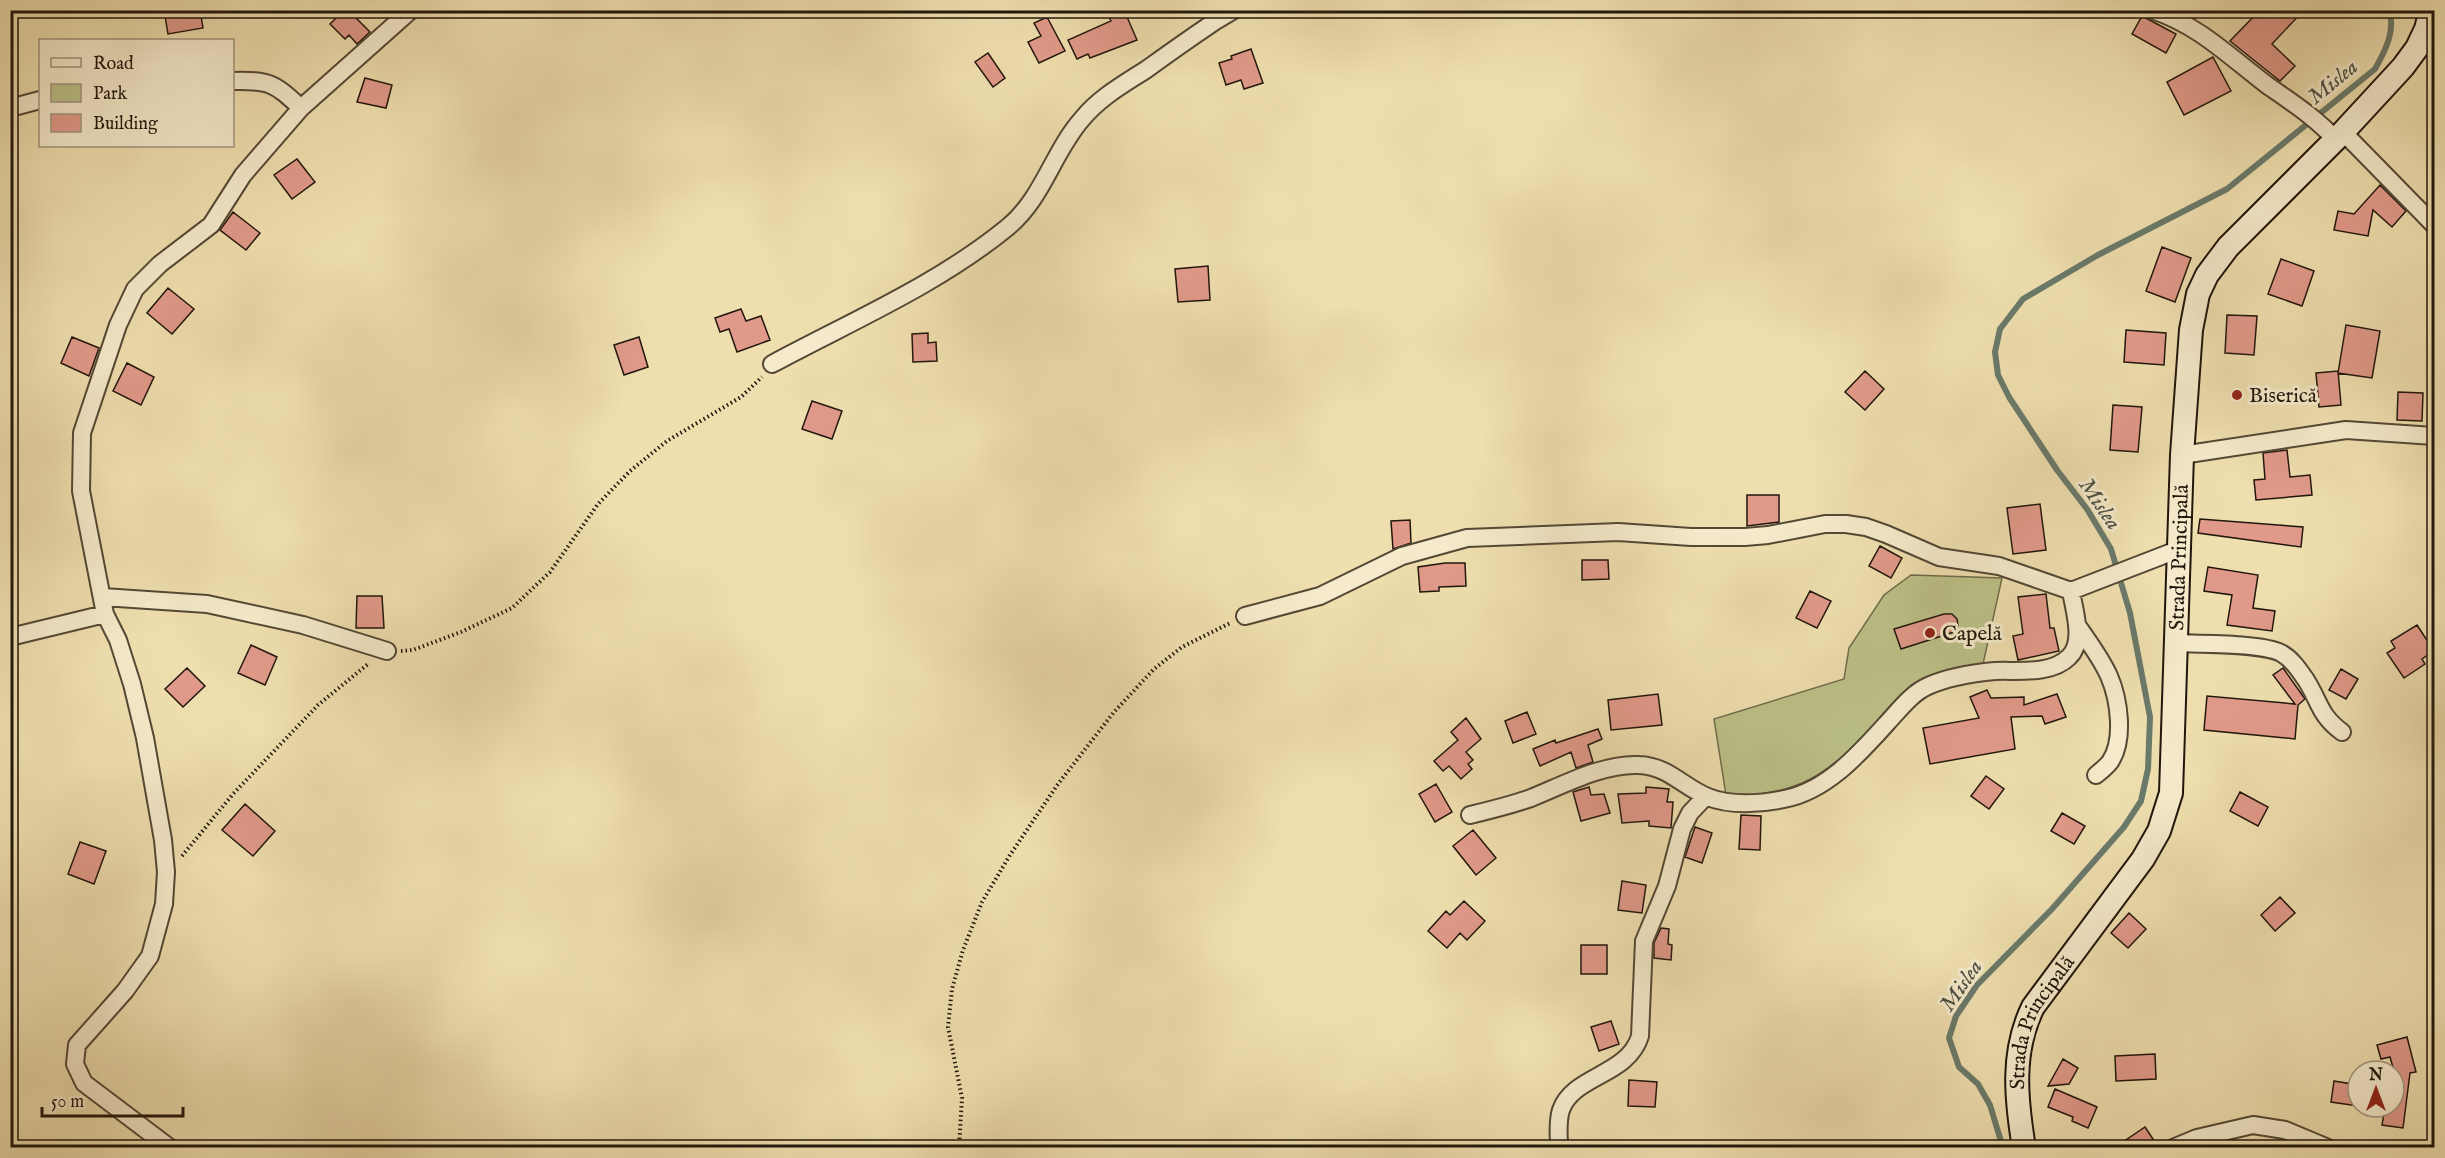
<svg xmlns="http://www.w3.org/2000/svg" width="2445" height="1158" viewBox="0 0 2445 1158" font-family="'IM FELL English',serif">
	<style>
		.green { fill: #bcc188; stroke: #6e6c4a; stroke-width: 1.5 }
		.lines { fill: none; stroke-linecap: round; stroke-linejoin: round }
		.stream { stroke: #6a7a6b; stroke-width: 6 }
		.building { fill: #e19a8a; stroke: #21160c; stroke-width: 1.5 }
		.street-casing { stroke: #544835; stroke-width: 20 }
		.secondary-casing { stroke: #21160c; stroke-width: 26 }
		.path { stroke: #21160c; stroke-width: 4; stroke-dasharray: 1.5 3; stroke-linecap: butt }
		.street { stroke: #f5eacb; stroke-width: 16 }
		.secondary { stroke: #f5eacb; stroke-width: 22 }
		.poi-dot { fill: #8f2418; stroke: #f5eacb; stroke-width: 2 }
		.labels { text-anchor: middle; stroke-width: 6; stroke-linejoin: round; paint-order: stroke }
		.poi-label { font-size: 21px; fill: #21160c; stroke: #f5eacb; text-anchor: start }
		.street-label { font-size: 21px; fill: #21160c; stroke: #f5eacb }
		.water-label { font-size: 22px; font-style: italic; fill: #4b5044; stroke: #f5eacb }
	</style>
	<rect width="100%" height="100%" fill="#efdfaf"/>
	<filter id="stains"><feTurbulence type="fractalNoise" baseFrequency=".00333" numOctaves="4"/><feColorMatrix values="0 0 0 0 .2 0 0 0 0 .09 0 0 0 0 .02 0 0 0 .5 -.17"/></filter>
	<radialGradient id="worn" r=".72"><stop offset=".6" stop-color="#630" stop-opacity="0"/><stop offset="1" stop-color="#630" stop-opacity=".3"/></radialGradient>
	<!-- green -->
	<path class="green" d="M1911 575 2002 578 1983 664C1963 668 1941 671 1922 680 1903 688 1888 709 1875 724 1831 774 1794 798 1726 795L1714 719 1844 679 1849 648 1884 595Z"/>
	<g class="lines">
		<!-- stream -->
		<path class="stream" d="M2003 1148 1990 1105 1978 1084 1959 1067 1949 1038 1956 1016 1977 985 2052 909 2124 827 2141 801 2148 769 2150 717 2130 613 2111 549 2087 509 2057 470 2009 397 1998 375 1995 352 2000 329 2023 299 2098 255 2227 189 2375 69C2385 51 2396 31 2389 10"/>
	</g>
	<!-- building -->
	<path class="building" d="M164 10H200L203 28 168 34Z
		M344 10H348L370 32 357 44 349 35 345 39 330 24Z
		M1120 10H1124L1137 40 1090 58 1088 54 1077 59 1068 40 1111 21 1108 15Z
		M2260 10H2304L2272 44 2295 66 2280 81 2230 41Z
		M2142 16 2176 34 2166 53 2132 34Z
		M1047 17 1065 51 1039 63 1028 42 1041 36 1034 23Z
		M1251 49 1263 83 1244 89 1241 80 1226 85 1219 63 1232 59 1231 56Z
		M988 53 1005 78 993 87 975 62Z
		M2213 57 2231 91 2184 115 2167 82Z
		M365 78 392 85 386 108 357 102Z
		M297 159 315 182 292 199 274 175Z
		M2380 185 2406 211 2392 227 2373 210 2368 236 2334 230 2338 211 2354 214Z
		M233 212 260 233 246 250 220 230Z
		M2162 247 2191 258 2175 302 2146 291Z
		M2281 259 2314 271 2302 306 2268 294Z
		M1208 266 1210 300 1178 302 1175 269Z
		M168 288 194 309 172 334 147 313Z
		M741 309 746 321 761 316 770 340 737 352 729 329 720 332 715 318Z
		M2227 315 2257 316 2254 355 2225 353Z
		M2346 325 2380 331 2372 378 2338 373Z
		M2126 330 2166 333 2164 365 2124 362Z
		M928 333V343L936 342 937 361 913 362 912 334Z
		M72 337 99 348 89 376 61 363Z
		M639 337 648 367 624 375 614 345Z
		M127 363 154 377 141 405 113 391Z
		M1865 371 1884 389 1865 410 1845 392Z
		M2338 371 2341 405 2319 407 2316 373Z
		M2398 392 2423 393 2422 421 2397 420Z
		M812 401 842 411 832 439 802 429Z
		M2113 405 2142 407 2138 452 2110 450Z
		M2287 450 2290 477 2310 475 2312 495 2256 500 2254 480 2265 479 2263 453Z
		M1747 495H1779V522L1747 526Z
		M2040 504 2046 550 2013 554 2007 508Z
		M2200 519 2303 527 2301 547 2198 533Z
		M1410 520 1411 543 1393 549 1391 521Z
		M1880 546 1902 558 1891 578 1869 566Z
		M1582 560H1608L1609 579 1582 580Z
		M1445 563H1465L1466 586 1439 587V591L1420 592 1418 567Z
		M2208 567 2258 575 2253 608 2275 611 2272 631 2227 625 2232 595 2204 591Z
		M1810 591 1831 601 1817 628 1796 618Z
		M2046 594 2050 628H2054L2059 651 2018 660 2013 636 2023 634 2018 597Z
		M357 596H382L384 628H356Z
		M1944 614H1952L1957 619 1958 626 1954 632 1901 649 1894 629Z
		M2417 625 2434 651 2422 659 2425 664 2404 678 2387 653 2395 648 2391 641Z
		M251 645 277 657 265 685 238 673Z
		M187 668 205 686 183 707 165 689Z
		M2283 668 2305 699 2298 705 2295 739 2204 730 2207 696 2295 704 2273 675Z
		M2341 669 2358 679 2346 699 2329 690Z
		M1987 690 1991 698 2024 697V705L2057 694 2066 717 2045 724 2042 716 2011 717 2015 749 1930 764 1923 728 1979 718 1970 697Z
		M1658 694 1662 725 1611 730 1608 700Z
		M1527 712 1536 734 1513 743 1505 721Z
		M1466 718 1481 739 1466 752 1473 760 1468 764 1472 769 1461 779 1449 766 1443 771 1434 761 1458 740 1451 732Z
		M1598 729 1602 739 1588 745 1593 762 1576 768 1571 752 1540 766 1533 749 1555 740 1556 743Z
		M1986 776 2004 789 1989 809 1971 796Z
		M1436 784 1452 812 1435 822 1419 794Z
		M1589 787 1591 795 1604 794 1610 813 1581 821 1573 792Z
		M1646 787 1669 789 1667 802H1673L1671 828 1649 826V821L1622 823 1618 794 1646 793Z
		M2240 792 2268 807 2258 826 2230 811Z
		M245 804 275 831 253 856 222 830Z
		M2062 813 2085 826 2074 844 2051 831Z
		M1741 815 1761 816 1760 850 1739 849Z
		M1695 827 1712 833 1702 863 1685 857Z
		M1473 830 1496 858 1476 875 1453 846Z
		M80 842 106 851 94 884 68 874Z
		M1622 881 1646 885 1642 913 1618 910Z
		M2280 897 2295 913 2275 931 2261 915Z
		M1464 901 1485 921 1467 940 1460 933 1447 948 1428 931 1446 911 1450 915Z
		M2129 913 2146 929 2128 948 2111 933Z
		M1661 928 1669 929 1668 944 1672 945 1671 960 1654 958V943Z
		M1581 945H1607V974H1581Z
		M1611 1021 1619 1044 1599 1051 1591 1027Z
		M2407 1037 2416 1072 2410 1073 2403 1128 2382 1125 2385 1107H2394V1071L2390 1057 2381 1059 2377 1045Z
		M2155 1054 2156 1079 2116 1081 2115 1056Z
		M2063 1059 2078 1068 2069 1084 2048 1086Z
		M1629 1080 1657 1082 1655 1107 1628 1106Z
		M2334 1081 2358 1085V1106L2331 1102Z
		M2055 1089 2097 1107 2088 1128 2072 1121 2073 1117 2048 1107Z
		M2145 1127 2155 1142 2147 1148H2114Z"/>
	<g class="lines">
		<!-- street casing -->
		<g class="street-casing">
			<path id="street" d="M2152 10C2197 24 2230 57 2267 85 2291 102 2315 117 2335 139
				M232 81C270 80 274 83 301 108
				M10 108 40 100
				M2343 132 2434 225
				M772 364C852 321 937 285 1008 227 1043 198 1053 152 1082 119 1100 97 1124 84 1147 69 1169 53 1192 37 1214 22L1234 10
				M2182 455 2346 430 2434 436
				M103 597 207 604 303 625 387 651
				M1245 616 1320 596 1402 556 1467 538 1618 532 1691 537H1745L1768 535 1825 524H1846L1866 527 1886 534 1939 557 1999 566 2071 591 2177 550
				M2077 625C2088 641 2101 658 2109 676 2119 699 2125 740 2110 762 2106 767 2101 771 2096 775
				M10 637 105 614
				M2175 643C2199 644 2262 643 2281 653 2292 659 2299 670 2306 680 2320 702 2319 715 2342 732
				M1470 815C1491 810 1511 805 1531 798 1563 785 1604 763 1639 765 1668 766 1683 787 1708 797 1730 806 1761 804 1784 799 1827 791 1860 753 1888 722 1900 709 1912 693 1928 686 1948 677 1973 673 1995 671 2018 670 2051 675 2069 657 2085 642 2074 610 2071 591
				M170 1148 84 1083 75 1064 77 1045 125 991 150 956 164 904 166 872 163 840 145 738 132 684 118 640 105 614 81 491 82 433 118 325 135 289 160 264 211 225 243 175 301 108 411 10
				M1559 1148C1559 1135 1557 1122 1561 1110 1573 1075 1628 1076 1640 1036L1644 941 1667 886 1682 829 1690 813 1706 796
				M2173 1148 2197 1138 2253 1125 2285 1130 2328 1148"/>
		</g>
		<!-- secondary casing -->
		<g class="secondary-casing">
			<g id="secondary">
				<path id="s1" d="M2024 1148C2016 1099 2011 1052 2033 1007L2143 859 2159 831 2171 793 2182 455 2191 330 2198 294 2207 275 2228 247 2343 132 2403 67 2417 48 2426 29 2431 10"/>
			</g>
		</g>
		<!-- path -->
		<path class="path" d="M401 651 413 650 461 632 512 608 550 572 598 504 630 471 667 441 741 397 762 377
			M182 856 233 794 318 705 368 664
			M959 1148 962 1098 948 1027 952 989 963 950 982 902 1010 855 1058 784 1114 712 1154 669 1182 647 1230 623"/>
		<!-- street -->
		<use href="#street" class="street"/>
		<!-- secondary -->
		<use href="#secondary" class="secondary"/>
	</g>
	<!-- markers -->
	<g class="poi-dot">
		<circle cx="2237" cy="395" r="6"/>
		<circle cx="1930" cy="633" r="6"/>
	</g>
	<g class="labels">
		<!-- poi labels -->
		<g class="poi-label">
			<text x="2249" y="402">Biserică</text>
			<text x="1942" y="640">Capelă</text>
		</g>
		<!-- street labels -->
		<g class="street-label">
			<text dy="7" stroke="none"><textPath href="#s1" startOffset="636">Strada Principală</textPath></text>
			<text dy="7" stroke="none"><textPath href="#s1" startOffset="132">Strada Principală</textPath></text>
		</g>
		<!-- water labels -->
		<g class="water-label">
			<text transform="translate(2332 81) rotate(-39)" y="8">Mislea</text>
			<text transform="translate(2101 503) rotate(56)" y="8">Mislea</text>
			<text transform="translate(1960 985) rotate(-55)" y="8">Mislea</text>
		</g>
	</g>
	<!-- margin -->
	<rect width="2445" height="1158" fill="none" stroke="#efdfaf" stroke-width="36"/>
	<rect x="12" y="12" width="2421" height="1134" fill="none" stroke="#21160c" stroke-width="3"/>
	<rect x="18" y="18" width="2409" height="1122" fill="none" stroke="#21160c" stroke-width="1.5"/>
	<!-- legend -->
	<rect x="39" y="39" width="195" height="108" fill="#f5eacb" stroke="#a0957f" stroke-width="1.5"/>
	<rect x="51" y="58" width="30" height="9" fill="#f5eacb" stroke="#a0957f" stroke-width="1.5"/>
	<text x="93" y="69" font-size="18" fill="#21160c">Road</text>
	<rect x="51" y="84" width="30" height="18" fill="#bcc188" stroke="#a0957f" stroke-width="1.5"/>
	<text x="93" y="99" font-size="18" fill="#21160c">Park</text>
	<rect x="51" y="114" width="30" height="18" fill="#e19a8a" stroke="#a0957f" stroke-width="1.5"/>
	<text x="93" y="129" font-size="18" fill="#21160c">Building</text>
	<!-- north arrow -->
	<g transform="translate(2376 1089)"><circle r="28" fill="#f5eacb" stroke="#a0957f" stroke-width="1.5"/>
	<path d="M0-4.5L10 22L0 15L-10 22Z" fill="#8f2418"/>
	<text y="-9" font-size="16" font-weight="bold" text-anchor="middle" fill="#21160c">N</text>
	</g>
	<!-- scale -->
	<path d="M42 1107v9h141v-9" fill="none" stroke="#21160c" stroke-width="3"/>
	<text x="51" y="1107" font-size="18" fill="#21160c" stroke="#f5eacb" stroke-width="4.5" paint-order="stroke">50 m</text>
	<rect width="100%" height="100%" filter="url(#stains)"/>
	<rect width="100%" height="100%" fill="url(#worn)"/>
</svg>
